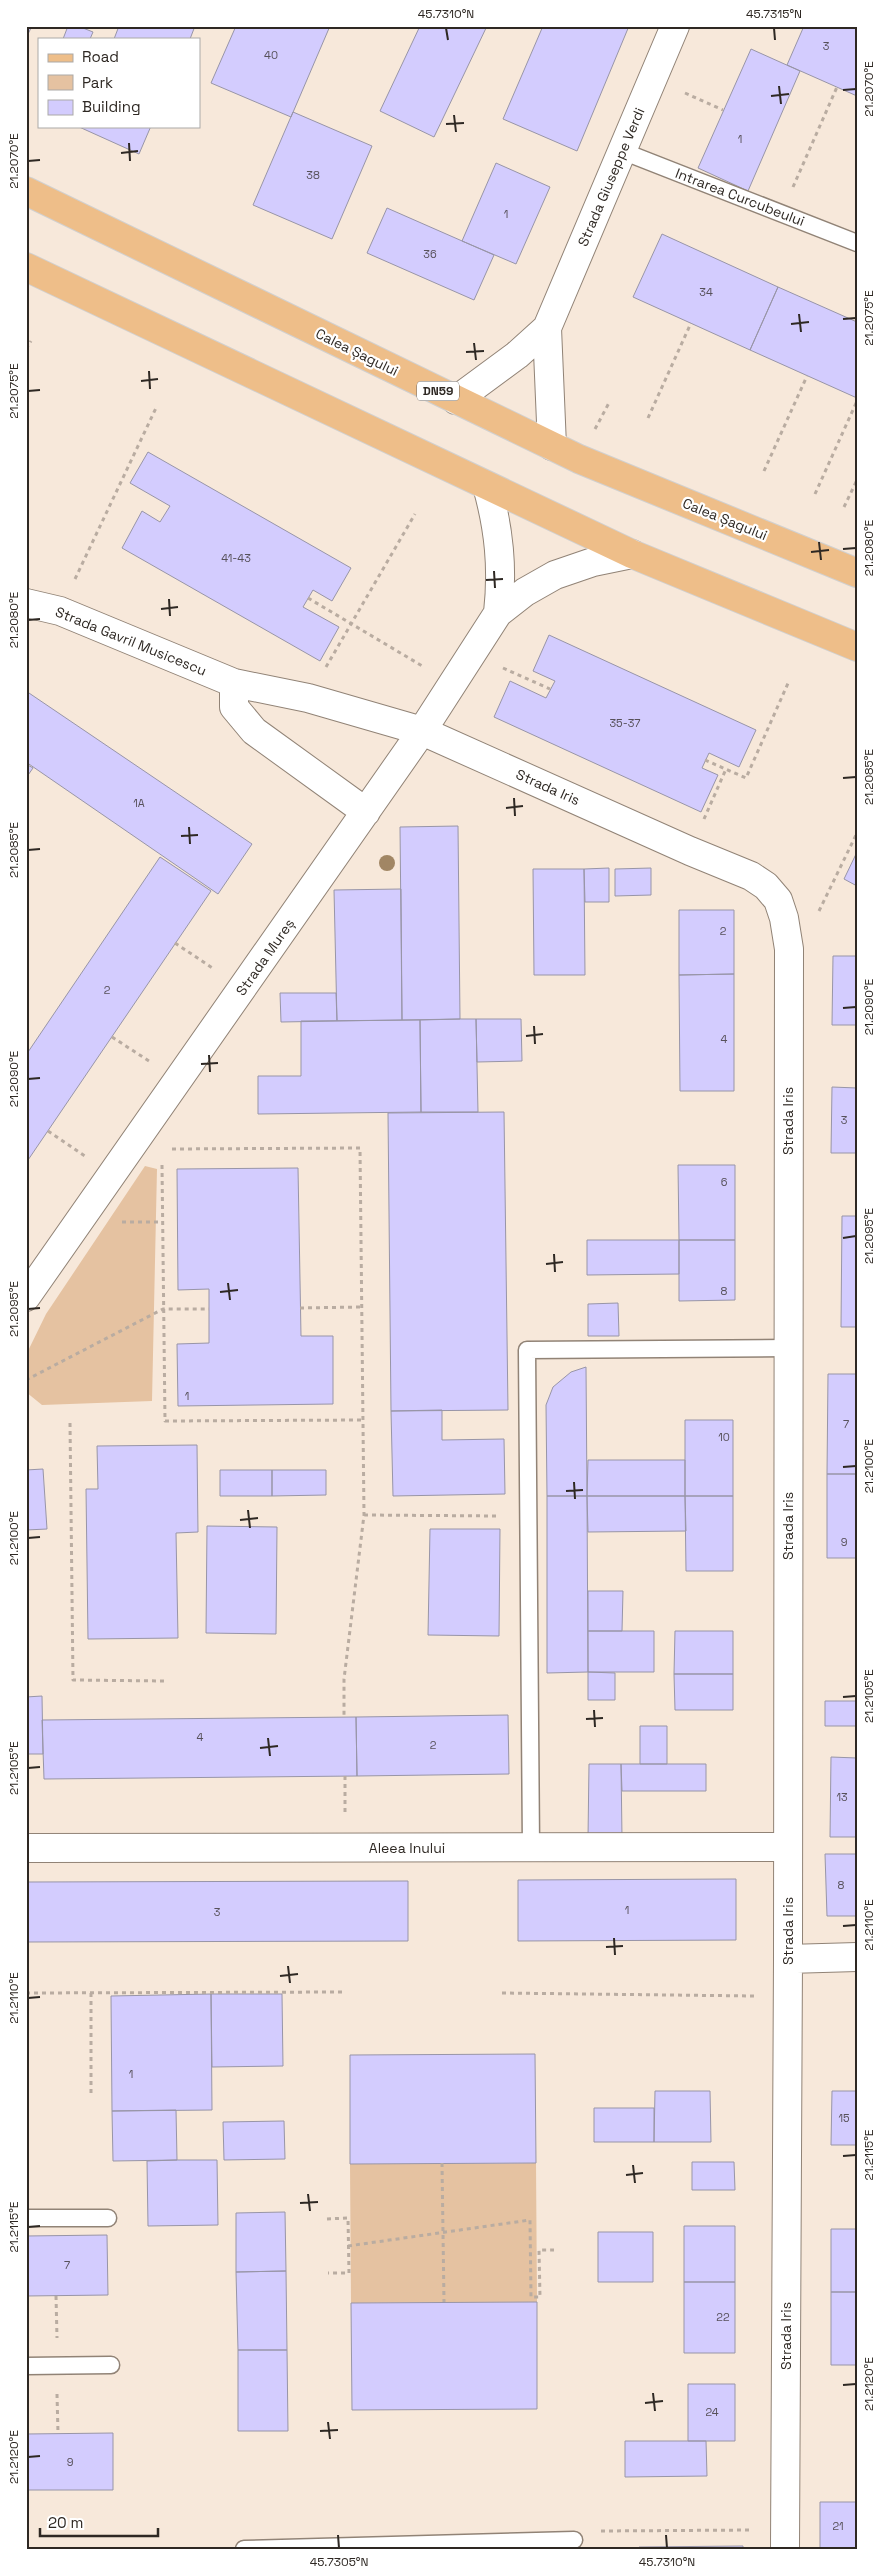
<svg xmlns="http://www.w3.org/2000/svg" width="883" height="2575" viewBox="0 0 883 2575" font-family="'Space Grotesk',sans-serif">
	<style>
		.green { fill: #e5c2a1 }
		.building { fill: #d3ccfe; stroke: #9895a7 }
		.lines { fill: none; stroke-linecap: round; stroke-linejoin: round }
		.lane-casing { stroke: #918376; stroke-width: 19 }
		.street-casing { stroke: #918376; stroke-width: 30 }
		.primary-casing { stroke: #d1d0cf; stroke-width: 30 }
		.path { stroke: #b9aca1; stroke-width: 3; stroke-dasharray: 4 4; stroke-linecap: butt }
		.lane { stroke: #fff; stroke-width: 16 }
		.street { stroke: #fff; stroke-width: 28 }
		.primary { stroke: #eebe89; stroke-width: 28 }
		.tree { fill: #a18664 }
		.ticks { fill: none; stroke: #2e2823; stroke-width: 2 }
		.labels { text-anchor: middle; stroke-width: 4.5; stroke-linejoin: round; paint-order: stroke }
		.number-label { font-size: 11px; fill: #57515a }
		.shield { fill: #fff; stroke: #6d6865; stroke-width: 1 }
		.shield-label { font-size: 12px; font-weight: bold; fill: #2e2823 }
		.street-label { font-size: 14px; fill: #2e2823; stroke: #fff }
		.neatline { fill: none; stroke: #2e2823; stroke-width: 2 }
		.ticks-label { font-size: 12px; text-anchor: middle; fill: #2e2823 }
	</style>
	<rect width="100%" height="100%" fill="#f7e8da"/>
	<!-- green -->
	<path class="green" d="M145 1166 157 1169 152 1401 42 1405 26 1392V1355L46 1314Z
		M536 2163 537 2302 351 2303 350 2164Z"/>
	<!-- building -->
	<path class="building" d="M26 26 31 28 26 38Z
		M68 26H78L93 32 90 39H63Z
		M119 26H195L190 39H114Z
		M236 26H330L291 117 211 83Z
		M420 26H487L434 137 380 111Z
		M543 26H629L577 151 503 119Z
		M804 26H857V96L787 65Z
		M751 49 800 71 748 191 698 168Z
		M293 112 372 146 332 239 253 205Z
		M77 126H151L139 154Z
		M496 163 550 187 516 264 462 241Z
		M387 208 494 255 474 300 367 253Z
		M662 234 778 287 750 350 633 297Z
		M778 287 857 322V398L750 350Z
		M148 452 351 568 332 601 313 590 303 607 339 627 320 661 122 548 142 511 160 522 170 506 130 483Z
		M549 635 756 730 739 767 709 753 702 768 718 775 701 812 494 717 510 681 546 698 555 681 533 671Z
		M26 691 252 844 218 894 26 762Z
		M26 764 33 768 26 778Z
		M458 826 460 1019 402 1020 400 827Z
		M857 852V886L844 879Z
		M160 857 211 891 26 1163V1055Z
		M609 868V902H585L584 869Z
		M651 868V895L615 896V869Z
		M533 869H584L585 975H534Z
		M401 889 402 1020 337 1021 334 890Z
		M679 910H734V974L679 975Z
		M833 956H857V1025H832Z
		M734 974V1091H680L679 975Z
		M280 993H336L337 1021 281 1022Z
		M460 1019H476L478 1112H421L420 1020Z
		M476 1019H521L522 1061 477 1062Z
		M420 1020 421 1112 258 1114V1076H301V1021Z
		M832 1087 857 1088V1153H831Z
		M504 1112 508 1410 391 1411 388 1113Z
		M678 1165H735V1240H679Z
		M298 1168 301 1336H333V1404L178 1406 177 1344 209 1343V1289L178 1290 177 1169Z
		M842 1216H857V1327H841Z
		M587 1240H679V1274L587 1275Z
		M679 1240H735V1300L679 1301Z
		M618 1303 619 1336H588V1304Z
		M586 1367 587 1496H547L546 1405 553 1387 571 1372Z
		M828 1374H857V1474H827Z
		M442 1410V1440L504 1439 505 1494 393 1496 391 1411Z
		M685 1420H733V1496H685Z
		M197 1445 198 1532 176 1533 178 1638 88 1639 86 1489H98L97 1446Z
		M588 1460H685V1496H587Z
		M43 1469 47 1529 26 1530V1470Z
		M220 1470H272V1496H220Z
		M272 1470H326V1495L272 1496Z
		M827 1474H857V1558H827Z
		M547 1496H587L588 1672 547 1673Z
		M587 1496H685L686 1531 588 1532Z
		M685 1496H733V1571H686Z
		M207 1526 277 1527 276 1634 206 1633Z
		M430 1529H500L499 1636 428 1635Z
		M588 1591H623L622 1631H588Z
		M588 1631H654V1672H588Z
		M675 1631H733V1674H674Z
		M588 1672 615 1673V1700H588Z
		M674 1674H733V1710H675Z
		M42 1696 43 1754H26V1697Z
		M825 1701H857V1726H825Z
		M508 1715 509 1774 357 1776 356 1717Z
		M356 1717 357 1776 44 1779 42 1720Z
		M640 1726H667V1764H640Z
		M831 1757 857 1758V1837H830Z
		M589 1764H621L622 1838H588Z
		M621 1764H706V1791H622Z
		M825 1854H857V1916H827Z
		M736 1879V1940L518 1941V1880Z
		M408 1881V1941L26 1942V1882Z
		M211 1994 212 2110 112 2111 111 1996Z
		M211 1994H282L283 2066 212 2067Z
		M535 2054 536 2163 350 2164V2055Z
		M655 2091H710L711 2142H654Z
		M832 2091H857V2145H831Z
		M594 2108H654V2142H594Z
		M176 2110 177 2160 113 2161 112 2111Z
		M284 2121 285 2159 224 2160 223 2122Z
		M177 2160H217L218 2225 148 2226 147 2161Z
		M692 2162H734L735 2190H692Z
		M285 2212 286 2271 236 2272V2213Z
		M684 2226H735V2282H684Z
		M831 2229H857V2292H831Z
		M598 2232H653V2282H598Z
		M107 2235 108 2295 26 2296V2236Z
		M286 2271 287 2350H238L236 2272Z
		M684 2282H735V2353H684Z
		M831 2292H857V2365H831Z
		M537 2302V2409L352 2410 351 2303Z
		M238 2350H287L288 2431H238Z
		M688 2384H735V2441H688Z
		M113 2433V2490H26V2434Z
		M625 2441H706L707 2476 625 2477Z
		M820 2502H857V2549H820Z
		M743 2546V2549H639V2547Z"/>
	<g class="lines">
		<!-- lane casing -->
		<g class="lane-casing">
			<path id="lane" d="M622 151 857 243
				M531 1847 527 1350 788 1348
				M26 2218H108
				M26 2366 111 2365
				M244 2549 574 2540"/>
		</g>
		<!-- street casing -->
		<g class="street-casing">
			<path id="street" d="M456 400 517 355 547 328
				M552 446 547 328 675 26
				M487 486C499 529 503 568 498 613
				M26 603 60 611 234 683 308 698 422 731 690 851 751 876 766 886 778 900 784 918 789 949 788 1959 785 2549
				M234 683V707L254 731 366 812
				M26 1297 422 731 498 613 525 592 555 575 593 562 632 554
				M26 1848 788 1847
				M788 1959 857 1957"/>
		</g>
		<!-- primary casing -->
		<g class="primary-casing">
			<path id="primary" d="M26 191 579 459 857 573
				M26 267 632 554 857 647"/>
		</g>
		<!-- path -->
		<path class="path" d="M685 93 723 110
			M793 187 837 87
			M26 349 31 341
			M648 418 691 323
			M595 429 610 401
			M764 471 807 376
			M815 494 857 401
			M844 507 857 480
			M75 579 156 408
			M308 598 424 667
			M326 667 415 514
			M503 668 550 689
			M705 760 746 778 789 681
			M704 819 726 769
			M819 911 857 833
			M175 943 214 969
			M112 1037 149 1061
			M48 1131 85 1156
			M172 1149 360 1148 364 1515 344 1679V1717
			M162 1165 165 1421 362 1420
			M122 1222H162
			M300 1308 361 1307
			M26 1380 163 1309H209
			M70 1423 73 1680 166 1681
			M364 1515 500 1516
			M345 1776V1815
			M26 1993 342 1992
			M91 1993V2093
			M502 1993 754 1996
			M442 2163 444 2302
			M327 2219 348 2218 349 2273H328
			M348 2246 530 2220 531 2297H540L539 2250H554
			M56 2296 57 2338
			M57 2394 58 2433
			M601 2531 752 2530"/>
		<!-- lane -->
		<use href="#lane" class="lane"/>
		<!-- street -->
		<use href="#street" class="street"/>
		<!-- primary -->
		<use href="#primary" class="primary"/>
	</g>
	<!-- trees -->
	<circle class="tree" cx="387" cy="863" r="8"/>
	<!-- ticks -->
	<path class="ticks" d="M446 28 448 40M774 28 775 40M779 86 781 104M843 90 856 89M771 96 789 94M454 115 456 132M446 124 464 123M129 143 130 161M121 153 138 151M28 161 40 160M799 314 801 332M843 319 856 318M791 324 809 322M474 343 476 360M466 352 484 351M149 371 150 389M141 381 158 379M28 391 40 390M819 542 821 560M843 549 856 548M811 552 829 550M494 571 495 588M486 580 503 579M169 599 170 616M161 609 178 607M28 620 40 619M843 778 856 777M514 798 515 816M506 808 523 806M189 827 190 844M181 836 198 835M28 850 40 849M843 1008 856 1007M534 1026 535 1044M526 1036 543 1034M209 1055 210 1072M201 1064 218 1063M28 1079 40 1078M843 1238 856 1236M554 1254 555 1272M546 1264 563 1262M228 1283 230 1300M220 1292 238 1290M28 1309 40 1308M843 1467 856 1466M574 1482 575 1499M566 1491 583 1490M248 1510 250 1528M240 1520 258 1518M28 1538 40 1537M843 1697 856 1696M594 1710 595 1727M586 1719 603 1718M268 1738 270 1756M260 1748 278 1746M28 1768 40 1767M843 1926 856 1925M614 1938 615 1955M606 1947 623 1946M288 1966 290 1983M280 1976 298 1974M28 1998 40 1997M843 2156 856 2155M633 2165 635 2183M626 2175 643 2173M308 2194 310 2211M300 2203 318 2202M28 2227 40 2226M843 2385 856 2384M653 2393 655 2411M645 2403 663 2401M328 2422 330 2439M320 2431 338 2430M28 2457 40 2456M338 2535 339 2548M666 2535 667 2548"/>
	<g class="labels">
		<!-- number labels -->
		<g class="number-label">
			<text x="826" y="50">3</text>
			<text x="271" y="59">40</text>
			<text x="740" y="143">1</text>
			<text x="313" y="179">38</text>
			<text x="506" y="218">1</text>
			<text x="430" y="258">36</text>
			<text x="706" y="296">34</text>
			<text x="236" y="562">41-43</text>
			<text x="625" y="727">35-37</text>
			<text x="139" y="807">1A</text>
			<text x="723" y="935">2</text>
			<text x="107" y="994">2</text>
			<text x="724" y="1043">4</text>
			<text x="844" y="1124">3</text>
			<text x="724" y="1186">6</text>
			<text x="724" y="1295">8</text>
			<text x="187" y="1400">1</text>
			<text x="846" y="1428">7</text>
			<text x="724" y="1441">10</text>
			<text x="844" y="1546">9</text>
			<text x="200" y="1741">4</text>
			<text x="433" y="1749">2</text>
			<text x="842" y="1801">13</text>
			<text x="841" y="1889">8</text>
			<text x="627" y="1914">1</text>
			<text x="217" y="1916">3</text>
			<text x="131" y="2078">1</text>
			<text x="844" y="2122">15</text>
			<text x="67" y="2269">7</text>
			<text x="723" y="2321">22</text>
			<text x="712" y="2416">24</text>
			<text x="70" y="2466">9</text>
			<text x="838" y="2530">21</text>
		</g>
		<!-- shield labels -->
		<rect class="shield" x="417" y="381.5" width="42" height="19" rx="4"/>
		<g class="shield-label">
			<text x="438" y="395">DN59</text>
		</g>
		<!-- street labels -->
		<g class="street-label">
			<text transform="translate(611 177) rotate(-67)" y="5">Strada Giuseppe Verdi</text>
			<text transform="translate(740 197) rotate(21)" y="5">Intrarea Curcubeului</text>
			<text transform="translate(357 352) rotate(26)" y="5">Calea Șagului</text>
			<text transform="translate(725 519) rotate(22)" y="5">Calea Șagului</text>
			<text transform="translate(131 641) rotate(22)" y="5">Strada Gavril Musicescu</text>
			<text transform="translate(548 787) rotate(24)" y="5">Strada Iris</text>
			<text transform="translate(265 957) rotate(-55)" y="5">Strada Mureș</text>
			<text transform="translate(788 1121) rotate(-90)" y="5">Strada Iris</text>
			<text transform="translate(788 1526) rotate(-90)" y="5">Strada Iris</text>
			<text x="407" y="1853">Aleea Inului</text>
			<text transform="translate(788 1931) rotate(-90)" y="5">Strada Iris</text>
			<text transform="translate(786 2336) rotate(-90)" y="5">Strada Iris</text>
		</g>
	</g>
	<!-- border -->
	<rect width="883" height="2575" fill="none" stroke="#ffffff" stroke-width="55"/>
	<!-- legend -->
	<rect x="38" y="38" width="162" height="90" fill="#ffffff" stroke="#aba9a7"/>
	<rect x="48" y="54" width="25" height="8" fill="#eebe89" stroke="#aba9a7"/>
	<text x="82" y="62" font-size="15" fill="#2e2823">Road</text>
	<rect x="48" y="75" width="25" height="15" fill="#e5c2a1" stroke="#aba9a7"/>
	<text x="82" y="88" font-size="15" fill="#2e2823">Park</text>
	<rect x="48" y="100" width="25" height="15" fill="#d3ccfe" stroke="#aba9a7"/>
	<text x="82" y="112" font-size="15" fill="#2e2823">Building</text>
	<!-- scale -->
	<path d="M40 2528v8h118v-8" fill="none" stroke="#2e2823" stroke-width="2.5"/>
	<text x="48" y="2528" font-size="15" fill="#2e2823" stroke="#ffffff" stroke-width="4" paint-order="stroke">20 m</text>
	<rect x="28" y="28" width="828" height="2520" class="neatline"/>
	<g class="ticks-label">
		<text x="446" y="18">45.7310°N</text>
		<text x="774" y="18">45.7315°N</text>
		<text transform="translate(869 89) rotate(-90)" y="4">21.2070°E</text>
		<text transform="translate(14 161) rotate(-90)" y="4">21.2070°E</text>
		<text transform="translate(869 318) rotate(-90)" y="4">21.2075°E</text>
		<text transform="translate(14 391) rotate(-90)" y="4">21.2075°E</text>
		<text transform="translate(869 548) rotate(-90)" y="4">21.2080°E</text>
		<text transform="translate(14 620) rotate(-90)" y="4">21.2080°E</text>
		<text transform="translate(869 777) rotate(-90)" y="4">21.2085°E</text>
		<text transform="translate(14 850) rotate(-90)" y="4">21.2085°E</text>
		<text transform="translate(869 1007) rotate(-90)" y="4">21.2090°E</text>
		<text transform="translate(14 1079) rotate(-90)" y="4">21.2090°E</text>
		<text transform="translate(869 1236) rotate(-90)" y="4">21.2095°E</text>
		<text transform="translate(14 1309) rotate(-90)" y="4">21.2095°E</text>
		<text transform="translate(869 1466) rotate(-90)" y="4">21.2100°E</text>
		<text transform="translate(14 1538) rotate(-90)" y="4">21.2100°E</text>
		<text transform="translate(869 1696) rotate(-90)" y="4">21.2105°E</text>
		<text transform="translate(14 1768) rotate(-90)" y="4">21.2105°E</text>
		<text transform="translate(869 1925) rotate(-90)" y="4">21.2110°E</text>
		<text transform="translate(14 1998) rotate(-90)" y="4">21.2110°E</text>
		<text transform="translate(869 2155) rotate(-90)" y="4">21.2115°E</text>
		<text transform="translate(14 2227) rotate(-90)" y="4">21.2115°E</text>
		<text transform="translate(869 2384) rotate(-90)" y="4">21.2120°E</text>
		<text transform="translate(14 2457) rotate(-90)" y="4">21.2120°E</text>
		<text x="339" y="2566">45.7305°N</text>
		<text x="667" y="2566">45.7310°N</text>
	</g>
</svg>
